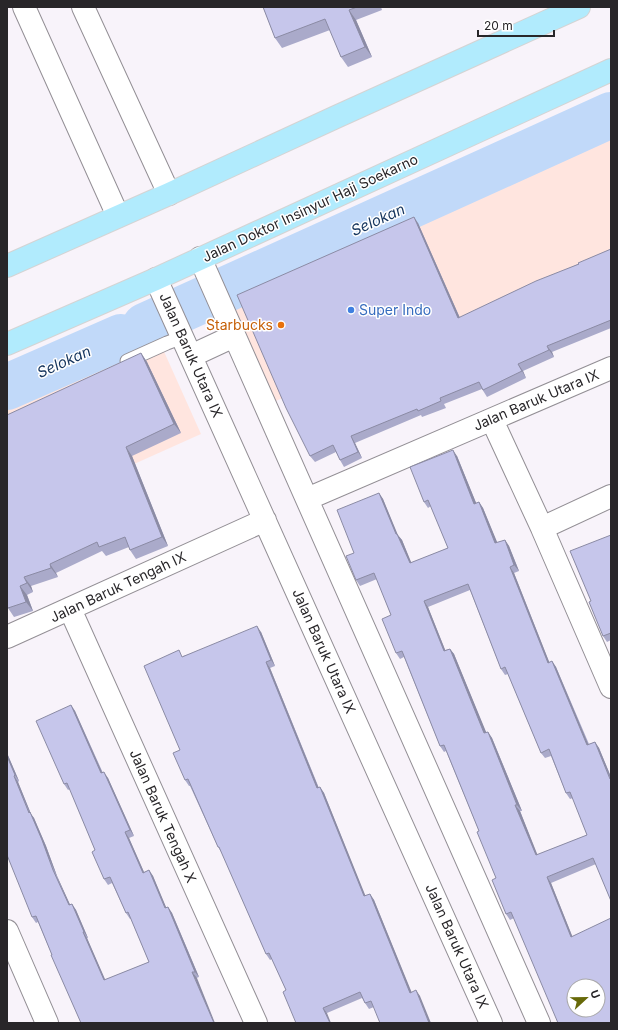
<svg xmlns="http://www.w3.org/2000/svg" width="618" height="1030" viewBox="0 0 618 1030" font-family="Inter,sans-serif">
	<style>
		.commercial { fill: #ffe5df }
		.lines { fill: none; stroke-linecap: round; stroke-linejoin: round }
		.river { stroke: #c1d9f9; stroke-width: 46 }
		.service-casing { stroke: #938f95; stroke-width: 15 }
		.minor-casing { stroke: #938f95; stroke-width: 24 }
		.primary-casing { stroke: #d4d4d4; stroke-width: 24 }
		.service { stroke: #fff; stroke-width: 13 }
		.minor { stroke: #fff; stroke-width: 22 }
		.primary { stroke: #b1ebfd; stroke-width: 22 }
		.wall { fill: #aaaaca; fill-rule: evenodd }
		.shaded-wall { fill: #8b8ba4 }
		.building { fill: #c6c6eb; stroke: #8b8ba4; fill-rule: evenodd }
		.shop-dot { fill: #3f7fe0; stroke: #fff; stroke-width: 1.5 }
		.food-dot { fill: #e8710a; stroke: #fff; stroke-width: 1.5 }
		.labels { text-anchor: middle; stroke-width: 3; stroke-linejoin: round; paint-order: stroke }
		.street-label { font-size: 14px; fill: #282629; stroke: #fff }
		.shop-label { font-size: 14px; fill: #366cbe; stroke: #fff; text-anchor: start }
		.food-label { font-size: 14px; fill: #c56008; stroke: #fff; text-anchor: end }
		.water-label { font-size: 15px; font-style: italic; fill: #15355e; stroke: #fff }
	</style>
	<rect width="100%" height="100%" fill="#f8f3fa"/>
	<!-- commercial -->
	<path class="commercial" d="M611 95V252L260 408 216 300 232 263Z
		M148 316 201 434 7 521V380Z"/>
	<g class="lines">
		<!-- river -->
		<path class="river" d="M145 326 611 115
			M7 387 121 337"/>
		<!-- service casing -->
		<g class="service-casing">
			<path id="service" d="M127 361 167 343 183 337"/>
		</g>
		<!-- minor casing -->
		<g class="minor-casing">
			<path id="minor" d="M24 7 118 216
				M83 7 169 194
				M200 258 539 1023
				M156 279 491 1023
				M191 356 234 336
				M492 420 542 528 611 687
				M307 499 611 368
				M542 528 611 496
				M70 609 256 1023
				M7 637 265 520
				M7 931 47 1023"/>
		</g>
		<!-- primary casing -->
		<g class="primary-casing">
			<path id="primary" d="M7 266 169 194 336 117 579 7
				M7 344 156 279 611 70"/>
		</g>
		<!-- service -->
		<use href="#service" class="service"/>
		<!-- minor -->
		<use href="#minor" class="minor"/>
		<!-- primary -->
		<use href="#primary" class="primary"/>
	</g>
	<!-- wall -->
	<path class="wall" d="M263 7H381L382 10 356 20 372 57 348 67 341 57 330 30 282 48 275 38Z
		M418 223 460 318 611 249V328L552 352 554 357 523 371 526 378 487 397 482 389 444 404 446 408 422 417 421 415 355 443 362 458 344 467 340 460 336 452 315 462 310 456Z
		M141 353 147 362 181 433 132 456 168 546 136 559 130 550 129 547 106 556 102 551 56 573 58 577 31 586 33 592 27 595 33 611 14 617 8 608Z
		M457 456 476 503 479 502 483 508 497 543 505 540 509 546 519 571 514 573 549 662 552 661 556 667 589 744 595 742 599 748 611 777V901L596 864 551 883 572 936 611 1023 514 918 510 920 506 914 496 878 479 831 446 751 444 752 440 746 404 657 400 659 396 653 391 615 377 579 360 586 356 580 354 553 379 493 383 499 397 534 402 540 411 563 448 548 431 506 428 508 424 502ZM470 590 501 669 505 675 508 674 541 753 545 758 551 756 566 793 570 799 573 798 587 835 537 855 520 811H522L492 738 488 732 486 733 454 654 450 649 445 650 428 607Z
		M611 535V640L607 642 603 636 591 601Z
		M261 632 275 666 270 668 319 788 320 787 324 793 365 896 370 894 374 900 411 992 420 996 374 1007 369 1009 365 1003 362 998 327 1013 286 990 272 959 270 960 266 954 222 853 218 847 190 786H189L185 780 180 750 183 656Z
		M71 705 75 711 103 773 108 778 134 836 129 838 144 872 149 870 153 876 166 908 168 907 172 913 199 977 81 1023 38 922 36 923 32 917 7 753 19 781 18 782 31 814 34 818 46 846 57 876 70 905 72 904 76 910 88 938H87L105 980 149 962 131 919H130L126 913 112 883 108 885 104 879 95 850 70 789 68 790 64 784Z"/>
	<!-- shaded-wall -->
	<path class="shaded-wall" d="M349 10 356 20 372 57 365 47Z
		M414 217 418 223 463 325 458 318Z
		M547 346 552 352 554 357 549 350Z
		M141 353 147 362 181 433 174 424Z
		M518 364 523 371 526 378Z
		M351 436 355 443 362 458 358 452Z
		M126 447 132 456 168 546 162 537Z
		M453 450 457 456 479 510 474 504Z
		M379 493 383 499 400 540 396 534Z
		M479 502 483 508 500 549 495 543Z
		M397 534 402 540 414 569 410 563Z
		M505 540 509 546 519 571 514 565Z
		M50 564 56 573 58 577 51 568Z
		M510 567 514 573 552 669 548 663Z
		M24 577 31 586 33 592 27 583Z
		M20 586 27 595 33 611 26 602Z
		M424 601 428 607 448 657 444 651Z
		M257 626 261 632 275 666 271 660Z
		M450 649 454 654 489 739 484 733Z
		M552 661 556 667 591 751 587 745Z
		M266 662 270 668 321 794 317 788Z
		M71 705 75 711 105 779 101 773Z
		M488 732 492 738 522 811 517 805Z
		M595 742 599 748 611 777V780Z
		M7 753 19 781 15 775 7 756Z
		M104 772 108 778 134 836 130 830Z
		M14 776 18 782 31 814 34 818 46 846 57 876 73 911 69 905Z
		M320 787 324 793 368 902 364 896Z
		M515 805 520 811 540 861 536 855Z
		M125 832 129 838 147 879 143 873Z
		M149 870 153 876 169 914 165 908Z
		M547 877 551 883 575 943 571 937Z
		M370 894 374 900 414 998 410 993Z
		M72 904 76 910 88 938 84 932Z
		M168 907 172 913 199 977 195 972Z
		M83 932 87 938 108 986 104 980Z
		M192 972 197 978 215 1023H214Z
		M416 990 420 996 431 1023H429Z
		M323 1008 327 1013 331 1023H330Z"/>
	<!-- building -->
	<path class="building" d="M263 7H357L349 10 365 47 341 57 325 19 275 38Z
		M414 217 458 318 536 281 579 264 578 263 611 249V320L547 346 549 350 518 364 522 371 483 390 479 382 440 398 441 401 418 411 417 409 351 436 358 452 340 460 333 445 310 456 286 408 237 295Z
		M141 353 174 424 126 447 162 537 130 550 125 537 99 547 97 542 50 564 51 568 24 577 27 583 20 586 26 602 8 608 7 606V415Z
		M453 450 474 504 479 502 495 543 505 540 514 565 510 567 548 663 552 661 587 745 595 742 610 779H611V901L593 858 547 877 571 937 611 918V1023H558L511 912 506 914 492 880 496 878 477 832 479 831 444 745 440 746 402 651 396 653 382 619 391 615 374 573 356 580 346 556 354 553 337 510 379 493 396 534H397L410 563 448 548 428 500 424 502 410 467ZM468 584 501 669 505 667 541 753 549 749 566 793 570 792 587 835 536 855 515 805H517L488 732 484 733 450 649 444 651 424 601ZM574 986H598V1010H574Z
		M611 535V633L603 636 589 602 591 601 570 551Z
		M257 626 271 660 266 662 317 788 320 787 364 896 370 894 410 993 416 990 429 1023H380L371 1001 365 1003 360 992 323 1008 330 1023H296L283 992 286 990 269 953 266 954 219 847H218L188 779 185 780 173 753 180 750 144 666 179 650 182 657Z
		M71 705 101 773 104 772 130 830 125 832 143 873 149 870 165 908 168 907 195 972H192L214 1023H80H81L51 955H52L36 916 32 917 7 855V756L15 775 14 776 29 813 30 812 42 840 53 870 69 905 72 904 84 932H83L104 980 149 962 128 912 126 913 110 877 104 879 92 852 95 850 67 783 64 784 36 721Z"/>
	<!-- markers -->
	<circle class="shop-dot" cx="351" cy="310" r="4"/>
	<circle class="food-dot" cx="281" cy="325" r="4"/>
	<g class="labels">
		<!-- street labels -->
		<g class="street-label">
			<text transform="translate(310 208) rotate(-25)" y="5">Jalan Doktor Insinyur Haji Soekarno</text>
			<text transform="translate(191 355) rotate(66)" y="5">Jalan Baruk Utara IX</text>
			<text transform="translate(536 400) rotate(-23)" y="5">Jalan Baruk Utara IX</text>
			<text transform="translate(118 587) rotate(-25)" y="5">Jalan Baruk Tengah IX</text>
			<text transform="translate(324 651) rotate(66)" y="5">Jalan Baruk Utara IX</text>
			<text transform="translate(163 816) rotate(66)" y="5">Jalan Baruk Tengah X</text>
			<text transform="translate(457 946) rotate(66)" y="5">Jalan Baruk Utara IX</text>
		</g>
		<!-- shop labels -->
		<g class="shop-label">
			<text x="359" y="315">Super Indo</text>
		</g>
		<!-- food labels -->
		<g class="food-label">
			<text x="273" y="330">Starbucks</text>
		</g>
		<!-- water labels -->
		<g class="water-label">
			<text transform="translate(378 220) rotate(-24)" y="5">Selokan</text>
			<text transform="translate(64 362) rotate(-24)" y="5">Selokan</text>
		</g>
	</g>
	<!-- border -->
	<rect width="618" height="1030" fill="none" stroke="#282629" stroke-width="16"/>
	<!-- north arrow -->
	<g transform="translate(586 998) rotate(68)"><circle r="19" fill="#ffffff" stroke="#a9a8a9"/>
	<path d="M0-3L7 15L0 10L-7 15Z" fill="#676908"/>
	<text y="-6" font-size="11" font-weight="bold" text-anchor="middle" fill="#282629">U</text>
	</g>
	<!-- scale -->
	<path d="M478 30v6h76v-6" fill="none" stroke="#282629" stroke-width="2"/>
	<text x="484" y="30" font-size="12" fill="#282629" stroke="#ffffff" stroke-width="3" paint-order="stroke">20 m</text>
</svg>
